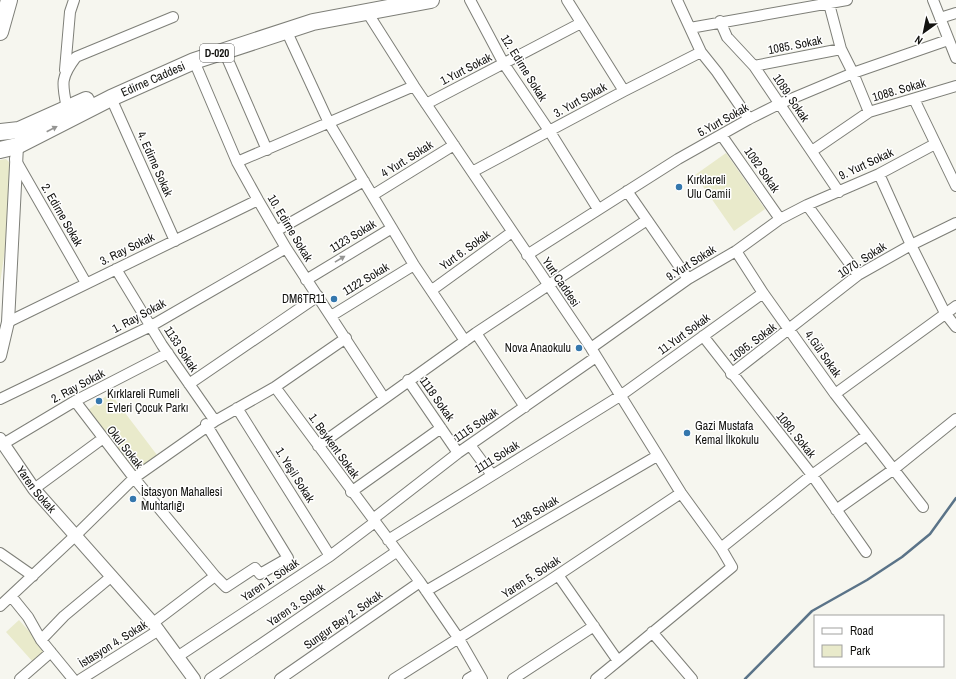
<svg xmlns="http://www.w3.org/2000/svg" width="956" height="679" viewBox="0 0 956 679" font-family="'Archivo Narrow',sans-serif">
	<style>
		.green { fill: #e9eacb }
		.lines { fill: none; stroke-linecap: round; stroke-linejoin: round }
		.stream { stroke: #5a7388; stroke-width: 2.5 }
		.minor-casing { stroke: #7e7f78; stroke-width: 12 }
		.tertiary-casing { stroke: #7e7f78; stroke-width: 14 }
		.trunk-casing { stroke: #7e7f78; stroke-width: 18 }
		.minor { stroke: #fff; stroke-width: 10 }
		.tertiary { stroke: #fff; stroke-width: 12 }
		.trunk { stroke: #fff; stroke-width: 16 }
		.oneway { fill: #959593 }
		.poi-dot { fill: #3477ad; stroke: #fff; stroke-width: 1.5 }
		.labels { text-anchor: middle; stroke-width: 3; stroke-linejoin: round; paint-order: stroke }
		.shield { fill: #fff; stroke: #5a5a58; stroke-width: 1 }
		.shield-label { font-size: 11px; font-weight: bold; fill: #131310 }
		.street-label { font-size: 12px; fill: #131310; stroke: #fff }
		.poi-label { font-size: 12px; fill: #131310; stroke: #fff; text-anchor: start }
	</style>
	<rect width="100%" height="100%" fill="#f6f6ef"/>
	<!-- green -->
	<path class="green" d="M726 153 765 209 734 231 695 175Z
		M6 159 9 162 10 170 5 249 0 284V160Z
		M110 393 157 455 134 473 87 411Z
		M19 620 46 650 33 662 6 632Z"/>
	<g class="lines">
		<!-- stream -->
		<path class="stream" d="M745 679 812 611 867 580 902 557 930 534 956 498"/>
		<!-- minor casing -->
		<g class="minor-casing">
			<path id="minor" d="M470 0 504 64 550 132 598 209
				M567 0 624 91
				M677 0 701 52 717 72 749 119
				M828 0 841 49 853 73 869 112
				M933 0 956 58
				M367 12 414 86 591 348 681 493 721 548 732 567 618 661 558 575
				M940 18 956 13
				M720 21 727 37 754 66 839 192
				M690 28 847 0
				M286 30 329 123 414 265 465 341
				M224 51 267 150
				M194 61 237 162 258 200 286 248 384 398
				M754 66 841 49
				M65 70 70 12 74 0
				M111 98 175 241
				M914 99 956 186
				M426 104 581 23
				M67 108C62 84 60 78 76 57L173 17
				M722 136 780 219
				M812 151 869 112 956 86
				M15 159 86 283
				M237 162 414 86
				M472 172 624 91 701 52
				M879 174 911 245 945 313 956 327
				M627 191 688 279
				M373 195 454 145
				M807 205 858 275
				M276 231 364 181
				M736 251 763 293 835 394 923 507
				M527 255 678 159 749 119 779 104 853 73 948 40
				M116 269 162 345 215 421
				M306 280 392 228
				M432 290 512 232
				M331 316 414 265
				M8 322 258 200
				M476 333 525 407
				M703 336 812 475 866 552
				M591 348 688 279 736 251 780 219 807 205 879 174 935 144
				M731 374 858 275 911 245 956 223
				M408 380 458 453
				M189 384 318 296
				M275 387 420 582 459 639 482 679
				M835 394 956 306
				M0 399 151 326 286 248
				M75 401 134 478 215 576 153 623
				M237 408 330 556
				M206 424 288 558 260 574 255 568 226 587 215 576
				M3 444 75 401 168 353
				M470 445 492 475
				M318 446 476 333 647 220
				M34 489 102 439
				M351 492 441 428
				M836 510 894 469 956 419
				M373 519 458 453 596 357
				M388 540 620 396 763 293
				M721 548 812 475 867 435
				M0 553 33 576
				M426 591 657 456
				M11 596 28 617 41 640 73 679
				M0 606 76 535 134 478 215 421 275 387 346 338
				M652 632 692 679
				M41 640 64 616 112 576
				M177 657 330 556 375 522
				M20 679 51 652
				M81 679 159 630
				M210 679 396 552
				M280 679 420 582
				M394 679 549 581 681 493
				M468 679 478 673
				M513 679 594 626
				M596 679 618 661"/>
		</g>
		<!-- tertiary casing -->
		<g class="tertiary-casing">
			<g id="tertiary">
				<path d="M0 356 8 322 17 146"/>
				<path id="s1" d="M0 439 34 489 153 623 194 679"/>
			</g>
		</g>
		<!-- trunk casing -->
		<g class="trunk-casing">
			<g id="trunk">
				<path d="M0 32 9 0"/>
				<path d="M0 132 19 130 86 100"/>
				<path id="s2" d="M0 150 17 146 111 98 194 61 313 22 431 0"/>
			</g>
		</g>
		<!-- minor -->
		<use href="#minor" class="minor"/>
		<!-- tertiary -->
		<use href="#tertiary" class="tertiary"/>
		<!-- trunk -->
		<use href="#trunk" class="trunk"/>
	</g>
	<!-- one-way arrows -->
	<defs><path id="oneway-solid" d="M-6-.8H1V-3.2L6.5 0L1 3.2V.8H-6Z"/></defs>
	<g class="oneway">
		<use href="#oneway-solid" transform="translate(52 129) rotate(-27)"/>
		<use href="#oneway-solid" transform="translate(340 259) rotate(-31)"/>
	</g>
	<!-- markers -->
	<g class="poi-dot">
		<circle cx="679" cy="187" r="4"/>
		<circle cx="334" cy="299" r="4"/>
		<circle cx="579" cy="348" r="4"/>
		<circle cx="99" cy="401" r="4"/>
		<circle cx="687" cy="433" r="4"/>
		<circle cx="133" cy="499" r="4"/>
	</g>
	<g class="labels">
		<!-- shield labels -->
		<rect class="shield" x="200" y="44" width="34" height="18" rx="3"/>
		<g class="shield-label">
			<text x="217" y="57">D-020</text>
		</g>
		<!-- street labels -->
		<g class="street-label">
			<text transform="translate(795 45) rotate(-11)" y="4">1085. Sokak</text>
			<text transform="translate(524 68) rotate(58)" y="4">12. Edirne Sokak</text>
			<text transform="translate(466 69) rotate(-27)" y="4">1.Yurt Sokak</text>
			<text dy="4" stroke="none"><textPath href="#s2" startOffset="169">Edirne Caddesi</textPath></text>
			<text transform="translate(899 90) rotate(-16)" y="4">1088. Sokak</text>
			<text transform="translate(791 98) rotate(56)" y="4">1089. Sokak</text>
			<text transform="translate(580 100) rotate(-29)" y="4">3. Yurt Sokak</text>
			<text transform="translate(723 120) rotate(-29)" y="4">5.Yurt Sokak</text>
			<text transform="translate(407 159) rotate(-32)" y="4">4 Yurt. Sokak</text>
			<text transform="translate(155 164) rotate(66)" y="4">4. Edirne Sokak</text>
			<text transform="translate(866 164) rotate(-25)" y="4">9. Yurt Sokak</text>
			<text transform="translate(762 170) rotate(55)" y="4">1092 Sokak</text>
			<text transform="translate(62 215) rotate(60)" y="4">2. Edirne Sokak</text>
			<text transform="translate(290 228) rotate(59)" y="4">10. Edirne Sokak</text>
			<text transform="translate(353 236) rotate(-31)" y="4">1123 Sokak</text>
			<text transform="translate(127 249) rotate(-26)" y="4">3. Ray Sokak</text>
			<text transform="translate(465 250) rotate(-36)" y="4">Yurt 6. Sokak</text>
			<text transform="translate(862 260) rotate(-33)" y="4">1070. Sokak</text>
			<text transform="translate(691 263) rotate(-32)" y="4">9.Yurt Sokak</text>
			<text transform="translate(366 279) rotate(-31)" y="4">1122 Sokak</text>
			<text transform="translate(561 282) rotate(56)" y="4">Yurt Caddesi</text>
			<text transform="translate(139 316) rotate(-28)" y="4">1. Ray Sokak</text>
			<text transform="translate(684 334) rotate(-36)" y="4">11.Yurt Sokak</text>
			<text transform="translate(753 342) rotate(-37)" y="4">1095. Sokak</text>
			<text transform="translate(181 349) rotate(57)" y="4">1133 Sokak</text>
			<text transform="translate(823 354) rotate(55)" y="4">4.Gül Sokak</text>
			<text transform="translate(78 386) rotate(-28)" y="4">2. Ray Sokak</text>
			<text transform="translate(437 399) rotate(55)" y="4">1118 Sokak</text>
			<text transform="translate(476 425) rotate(-34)" y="4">1115 Sokak</text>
			<text transform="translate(796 435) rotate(51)" y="4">1080. Sokak</text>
			<text transform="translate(334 446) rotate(54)" y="4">1. Beykent Sokak</text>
			<text transform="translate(125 447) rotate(52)" y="4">Okul Sokak</text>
			<text transform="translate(497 457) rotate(-32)" y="4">1111 Sokak</text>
			<text transform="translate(295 475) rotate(58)" y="4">1. Yeşil Sokak</text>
			<text dy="4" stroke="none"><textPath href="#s1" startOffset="62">Yaren Sokak</textPath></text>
			<text transform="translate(535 512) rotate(-30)" y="4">1136 Sokak</text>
			<text transform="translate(531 577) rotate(-33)" y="4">Yaren 5. Sokak</text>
			<text transform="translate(270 580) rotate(-34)" y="4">Yaren 1. Sokak</text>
			<text transform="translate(296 605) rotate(-34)" y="4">Yaren 3. Sokak</text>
			<text transform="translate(343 620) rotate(-35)" y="4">Sungur Bey 2. Sokak</text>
			<text transform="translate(113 644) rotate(-32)" y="4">İstasyon 4. Sokak</text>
		</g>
		<!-- poi labels -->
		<g class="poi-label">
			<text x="687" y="184">Kırklareli<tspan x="687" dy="14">Ulu Camii</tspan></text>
			<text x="326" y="303" text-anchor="end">DM6TR11</text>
			<text x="571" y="352" text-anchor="end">Nova Anaokulu</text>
			<text x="107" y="398">Kırklareli Rumeli<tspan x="107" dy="14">Evleri Çocuk Parkı</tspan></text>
			<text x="695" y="430">Gazi Mustafa<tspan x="695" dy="14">Kemal İlkokulu</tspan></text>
			<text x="141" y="496">İstasyon Mahallesi<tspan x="141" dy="14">Muhtarlığı</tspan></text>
		</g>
	</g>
	<!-- legend -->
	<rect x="814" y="615" width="130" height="52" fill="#ffffff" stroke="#a1a19f"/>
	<rect x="822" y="628" width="20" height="6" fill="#ffffff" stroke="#a1a19f"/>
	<text x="850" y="635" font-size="12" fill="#131310">Road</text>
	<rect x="822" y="645" width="20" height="12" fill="#e9eacb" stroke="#a1a19f"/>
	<text x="850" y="655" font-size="12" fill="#131310">Park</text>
	<!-- north arrow -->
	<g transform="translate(924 32) rotate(213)" stroke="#ffffff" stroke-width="3" paint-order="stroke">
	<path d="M0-3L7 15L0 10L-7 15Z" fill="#131310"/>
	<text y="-6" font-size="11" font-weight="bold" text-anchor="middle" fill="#131310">N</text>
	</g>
</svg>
